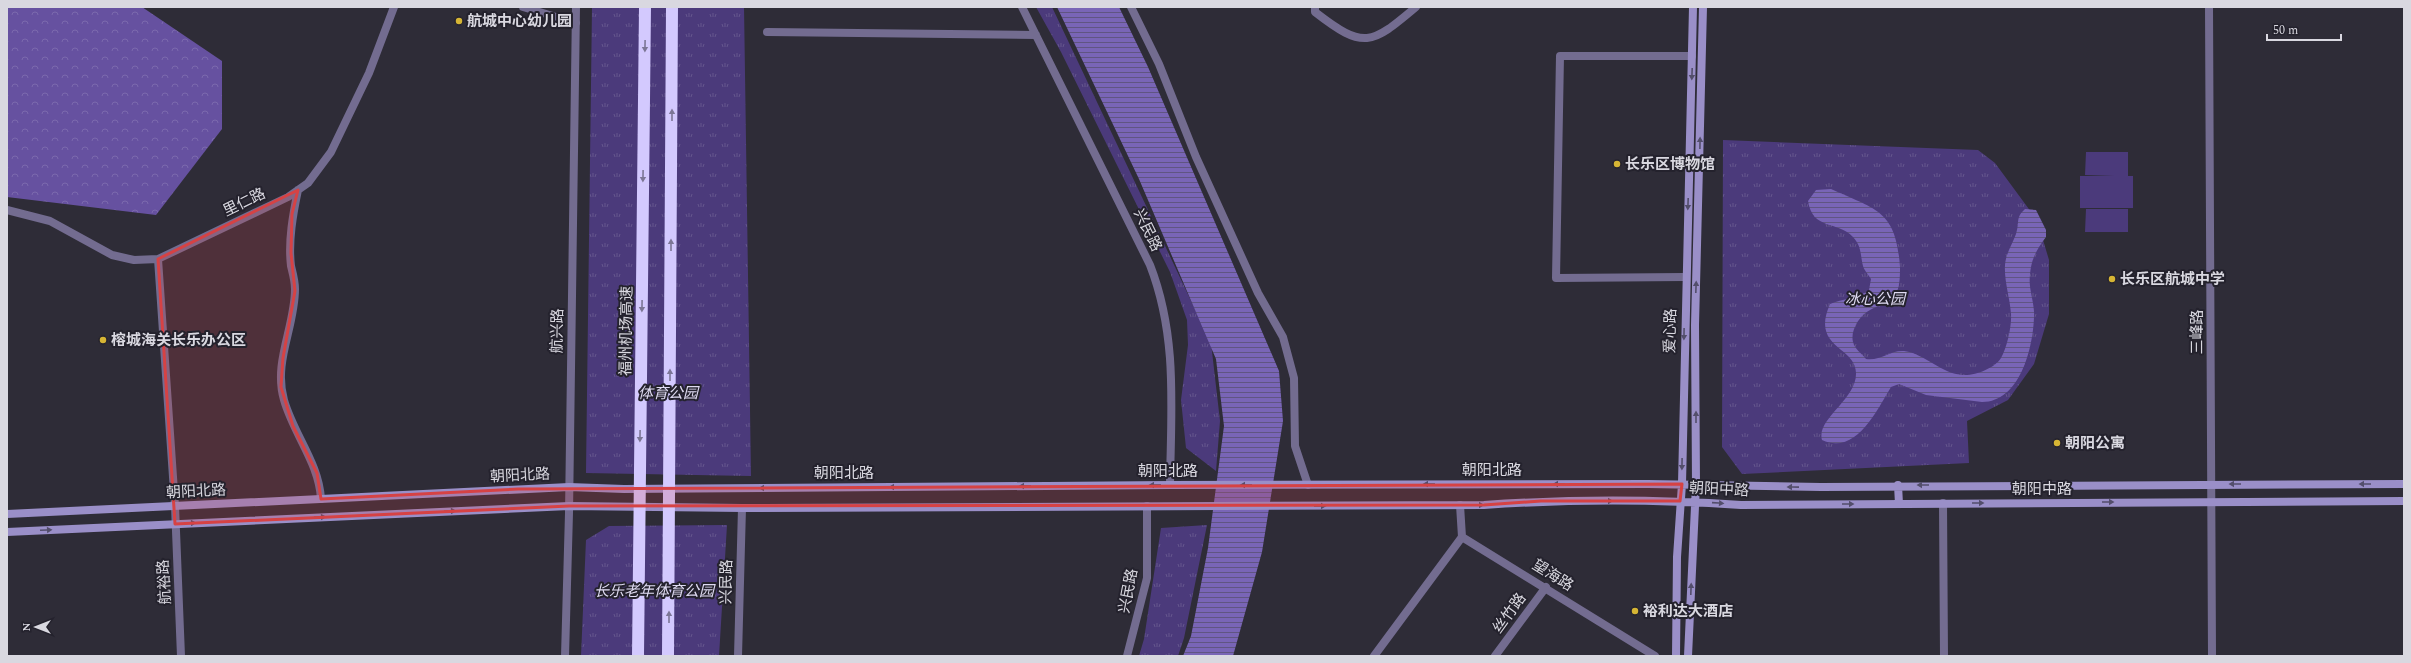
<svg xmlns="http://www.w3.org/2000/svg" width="2411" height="663" viewBox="0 0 2411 663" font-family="Spectral,'Noto Sans SC',serif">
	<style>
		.forest { fill: url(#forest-crowns) }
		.park { fill: url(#park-tufts) }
		.pitch { fill: #4b3a7b }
		.water { fill: url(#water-rules) }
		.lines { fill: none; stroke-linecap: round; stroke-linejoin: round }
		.minor { stroke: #736c90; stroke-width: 8 }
		.tertiary { stroke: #736c90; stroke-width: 8 }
		.secondary { stroke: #9a8fc8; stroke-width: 8 }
		.motorway { stroke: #d3c9fe; stroke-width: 12 }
		.oneway { fill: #7c7696 }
		.oneway2 { fill: #534e6b }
		.marked { fill: #d64244; fill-opacity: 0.2; stroke: #d64244; stroke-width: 3; stroke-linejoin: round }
		.poi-dot { fill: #d6b534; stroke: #24222d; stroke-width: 1.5 }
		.labels { text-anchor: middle; stroke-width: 4; stroke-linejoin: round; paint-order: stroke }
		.poi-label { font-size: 15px; font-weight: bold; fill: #d9d8e0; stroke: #24222d; text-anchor: start }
		.street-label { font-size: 15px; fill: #d9d8e0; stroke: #24222d }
		.park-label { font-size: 15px; font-style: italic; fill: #dfdbf2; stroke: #24222d }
	</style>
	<defs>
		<pattern id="forest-crowns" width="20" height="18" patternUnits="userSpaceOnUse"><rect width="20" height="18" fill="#6651a0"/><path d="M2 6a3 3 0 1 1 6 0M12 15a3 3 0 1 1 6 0" fill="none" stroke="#7b69ad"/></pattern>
		<pattern id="park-tufts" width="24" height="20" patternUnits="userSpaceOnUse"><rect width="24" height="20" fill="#4b3a7b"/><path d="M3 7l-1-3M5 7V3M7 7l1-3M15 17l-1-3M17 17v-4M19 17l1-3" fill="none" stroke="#64568d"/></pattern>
		<pattern id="water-rules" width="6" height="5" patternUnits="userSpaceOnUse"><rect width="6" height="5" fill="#7965b6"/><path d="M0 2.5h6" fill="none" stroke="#605582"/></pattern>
	</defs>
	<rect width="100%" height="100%" fill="#2e2c37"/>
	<!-- forest -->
	<path class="forest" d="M7 7H142L222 61V129L156 215 7 197Z"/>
	<!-- park -->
	<path class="park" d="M592 7H744L751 476 586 473Z
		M1036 7H1052L1211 343 1220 421 1216 471 1186 448 1181 400 1188 345 1187 320 1170 272 1061 52Z
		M1723 140 1978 150 1995 163 2037 220 2049 260V314L2034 364 2008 400 1967 421 1969 463 1742 474 1722 447Z
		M727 525 719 656H581L586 540 609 526Z
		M1207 525 1184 638 1178 656H1139L1144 639 1161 528Z"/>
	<!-- pitch -->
	<path class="pitch" d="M2086 152H2128V176H2133V208H2080V176H2114L2085 175Z
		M2086 209H2128V232H2085Z"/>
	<!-- water -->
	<path class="water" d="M1057 7H1119L1148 67 1279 371 1283 421 1262 552 1233 656H1183L1191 636 1208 548 1224 426 1216 359 1139 179Z
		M1831 189C1877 210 1896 210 1900 267 1900 277 1900 292 1892 299 1886 304 1877 306 1870 310 1860 315 1850 330 1853 342 1854 348 1862 354 1866 359 1881 361 1890 350 1904 351 1926 354 1941 374 1963 375 1975 376 1995 368 2001 358 2007 348 2012 325 2011 314 2010 298 2004 281 2005 265 2006 253 2012 245 2016 234 2020 222 2015 218 2025 209L2036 210 2046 230V237C2037 249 2031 259 2030 275 2028 289 2035 303 2034 317 2033 348 2020 402 1982 402L1926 395 1899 384 1891 387C1877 410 1856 456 1822 440 1816 419 1856 400 1856 374 1857 346 1810 349 1830 304 1842 299 1859 298 1869 290L1871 279C1868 274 1864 270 1863 266 1860 254 1862 247 1853 237 1837 220 1813 231 1808 201L1816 190Z"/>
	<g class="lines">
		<!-- minor -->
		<path class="minor" d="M523 7 576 23
			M1022 7 1150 265C1178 337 1171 409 1170 485
			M1131 7 1159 64 1196 157 1258 293 1283 337 1294 378 1295 446 1308 485
			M1315 7V12C1364 50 1371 45 1416 7
			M767 32 1036 35
			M298 190C293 214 288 241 291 266 293 274 295 281 295 289 295 327 273 362 284 400 294 435 319 463 321 499
			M7 210 50 221 112 255 134 260 158 259 288 197 308 183 331 152 369 73 394 7
			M158 259 175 506
			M1685 277 1556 278 1560 56H1692
			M1943 503 1944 656
			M1374 656 1462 537"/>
		<!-- tertiary -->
		<path class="tertiary" d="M2209 7 2212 656
			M1460 505 1462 537 1655 656
			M175 506 181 656
			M565 656 569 513 576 7
			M738 656 742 508
			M1127 656 1147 578V506
			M1495 656 1546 587"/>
		<!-- secondary -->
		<path class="secondary" d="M1898 485 1899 504
			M7 514 569 487 624 489 1170 485 1648 484 1821 487 2404 484
			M7 532 569 506 742 508 1484 505C1570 499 1656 499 1741 505L2404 501
			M1676 656 1677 557 1682 484 1693 7
			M1688 656 1696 485 1695 325 1703 7"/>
		<!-- motorway -->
		<path class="motorway" d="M638 656 645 7
			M668 656 672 7"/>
	</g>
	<!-- one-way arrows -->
	<defs><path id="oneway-solid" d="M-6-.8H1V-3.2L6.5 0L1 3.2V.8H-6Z"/></defs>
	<g class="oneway">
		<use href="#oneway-solid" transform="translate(645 46) rotate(91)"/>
		<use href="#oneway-solid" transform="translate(672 115) rotate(-90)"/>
		<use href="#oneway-solid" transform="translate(643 176) rotate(91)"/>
		<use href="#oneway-solid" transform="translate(671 245) rotate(-90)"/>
		<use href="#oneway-solid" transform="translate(642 306) rotate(91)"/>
		<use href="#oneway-solid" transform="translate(670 375) rotate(-90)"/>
		<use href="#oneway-solid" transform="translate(640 436) rotate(91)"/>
		<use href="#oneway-solid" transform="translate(669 617) rotate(-90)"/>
	</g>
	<g class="oneway2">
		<use href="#oneway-solid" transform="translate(1692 74) rotate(92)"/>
		<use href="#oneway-solid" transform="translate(1700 143) rotate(-89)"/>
		<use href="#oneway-solid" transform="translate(1688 204) rotate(92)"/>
		<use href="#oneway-solid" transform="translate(1696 287) rotate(-88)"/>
		<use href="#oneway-solid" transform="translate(1684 334) rotate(91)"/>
		<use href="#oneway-solid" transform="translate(1696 417) rotate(-90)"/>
		<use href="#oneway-solid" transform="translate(1682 464) rotate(91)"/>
		<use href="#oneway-solid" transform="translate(1429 484) rotate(180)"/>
		<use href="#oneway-solid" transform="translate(1559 484) rotate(180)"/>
		<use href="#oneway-solid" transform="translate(2235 484) rotate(180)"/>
		<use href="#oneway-solid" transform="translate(2365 484) rotate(180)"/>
		<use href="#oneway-solid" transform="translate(1155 485) rotate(180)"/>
		<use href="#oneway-solid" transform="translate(1246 485) rotate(180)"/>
		<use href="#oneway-solid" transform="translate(1923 485) rotate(180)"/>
		<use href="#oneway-solid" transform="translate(1025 486) rotate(180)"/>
		<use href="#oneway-solid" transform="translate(895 487) rotate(180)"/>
		<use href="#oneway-solid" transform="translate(1793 487) rotate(-179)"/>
		<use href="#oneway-solid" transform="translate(765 488) rotate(180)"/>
		<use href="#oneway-solid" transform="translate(1607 501)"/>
		<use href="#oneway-solid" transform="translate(2108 502)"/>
		<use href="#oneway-solid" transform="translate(1718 503) rotate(4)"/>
		<use href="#oneway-solid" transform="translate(1978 503)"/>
		<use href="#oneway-solid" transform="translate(1848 504)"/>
		<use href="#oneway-solid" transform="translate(1478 505)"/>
		<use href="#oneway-solid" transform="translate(1320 506)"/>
		<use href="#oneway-solid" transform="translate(450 511) rotate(-3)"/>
		<use href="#oneway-solid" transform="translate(320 517) rotate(-3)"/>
		<use href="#oneway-solid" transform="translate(190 523) rotate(-3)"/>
		<use href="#oneway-solid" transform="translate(46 530) rotate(-3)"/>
		<use href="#oneway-solid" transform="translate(1691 589) rotate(-88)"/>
	</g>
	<!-- marked area -->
	<path class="marked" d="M298 190 292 214 291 253 295 291 283 358 281 387 293 426 317 473 321 499 518 489 1682 484 1680 501H1541L1484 505 569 506 175 524 158 259Z"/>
	<!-- markers -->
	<g class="poi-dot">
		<circle cx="459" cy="21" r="4"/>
		<circle cx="1617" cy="164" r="4"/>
		<circle cx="2112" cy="279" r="4"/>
		<circle cx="103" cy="340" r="4"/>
		<circle cx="2057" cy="443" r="4"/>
		<circle cx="1635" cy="611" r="4"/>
	</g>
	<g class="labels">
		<!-- poi labels -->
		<g class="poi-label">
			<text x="467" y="26">航城中心幼儿园</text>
			<text x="1625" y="169">长乐区博物馆</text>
			<text x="2120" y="284">长乐区航城中学</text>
			<text x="111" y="345">榕城海关长乐办公区</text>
			<text x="2065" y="448">朝阳公寓</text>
			<text x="1643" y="616">裕利达大酒店</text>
		</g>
		<!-- street labels -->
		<g class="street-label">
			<text transform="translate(244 202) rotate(-26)" y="5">里仁路</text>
			<text transform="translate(1148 230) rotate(64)" y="5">兴民路</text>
			<text transform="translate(557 331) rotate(-89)" y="5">航兴路</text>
			<text transform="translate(626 331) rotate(-89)" y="5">福州机场高速</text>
			<text transform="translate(1670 331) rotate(-89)" y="5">爱心路</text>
			<text transform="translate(2197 332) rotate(-90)" y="5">三峰路</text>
			<text x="1492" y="475">朝阳北路</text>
			<text x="1168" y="476">朝阳北路</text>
			<text x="844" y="478">朝阳北路</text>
			<text transform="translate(520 475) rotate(-3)" y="5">朝阳北路</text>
			<text transform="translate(1719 489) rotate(3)" y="5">朝阳中路</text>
			<text x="2042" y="494">朝阳中路</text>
			<text transform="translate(196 491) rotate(-3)" y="5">朝阳北路</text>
			<text transform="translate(1553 575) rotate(32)" y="5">望海路</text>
			<text transform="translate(164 582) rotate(-93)" y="5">航裕路</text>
			<text transform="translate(726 582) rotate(-89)" y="5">兴民路</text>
			<text transform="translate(1128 591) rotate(-79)" y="5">兴民路</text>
			<text transform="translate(1509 613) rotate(-54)" y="5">丝竹路</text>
		</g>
		<!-- park labels -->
		<g class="park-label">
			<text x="1875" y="304">冰心公园</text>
			<text x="668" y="398">体育公园</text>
			<text x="654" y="596">长乐老年体育公园</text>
		</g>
	</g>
	<!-- border -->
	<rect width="2411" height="663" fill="none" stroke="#d9d8e0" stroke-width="16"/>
	<!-- north arrow -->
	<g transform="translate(36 627) rotate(270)" stroke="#24222d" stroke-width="3" paint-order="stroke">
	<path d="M0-3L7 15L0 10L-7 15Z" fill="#d9d8e0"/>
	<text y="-6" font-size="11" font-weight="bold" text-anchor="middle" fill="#d9d8e0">N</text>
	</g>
	<!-- scale -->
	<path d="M2267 34v6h74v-6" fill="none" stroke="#d9d8e0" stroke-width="2"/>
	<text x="2273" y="34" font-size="12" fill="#d9d8e0" stroke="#24222d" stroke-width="3" paint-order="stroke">50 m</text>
</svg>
